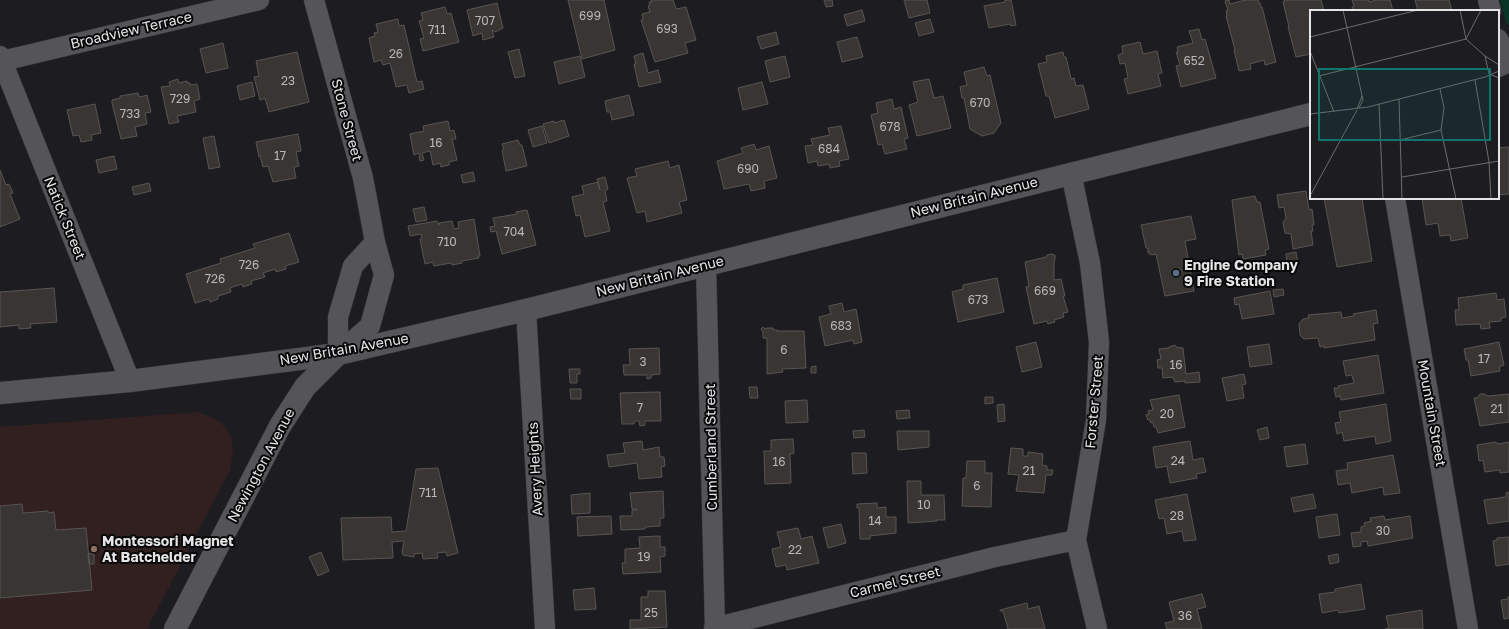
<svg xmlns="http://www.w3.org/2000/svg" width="1509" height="629" viewBox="0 0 1509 629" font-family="'Golos Text',sans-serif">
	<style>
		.education { fill: #321f1f }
		.green { fill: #083525 }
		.building { fill: #383532; stroke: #585552 }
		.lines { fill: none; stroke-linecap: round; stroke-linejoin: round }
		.street-casing { stroke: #39383b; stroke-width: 21 }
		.secondary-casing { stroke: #39383b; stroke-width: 23 }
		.street { stroke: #555458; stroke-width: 20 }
		.secondary { stroke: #555458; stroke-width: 22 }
		.service-dot { fill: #5c6f8a; stroke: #080809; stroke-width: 1.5 }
		.education-dot { fill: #8d6e63; stroke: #080809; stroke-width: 1.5 }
		.labels { text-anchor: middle; stroke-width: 4; stroke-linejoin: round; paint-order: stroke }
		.number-label { font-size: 12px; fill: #bab8ba }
		.street-label { font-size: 14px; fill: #e5e4e7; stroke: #080809 }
		.poi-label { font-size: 14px; font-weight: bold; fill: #e5e4e7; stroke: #080809; text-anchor: start }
		.inset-road { fill: none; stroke: #6d6d70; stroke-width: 1 }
		.view { fill: #0f766e; fill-opacity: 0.15; stroke: #0f766e; stroke-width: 2 }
		.inset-edge { fill: none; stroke: #e5e4e7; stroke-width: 2 }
	</style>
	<rect width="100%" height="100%" fill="#1d1d21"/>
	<!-- education -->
	<path class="education" d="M198 412 214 418 222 424 228 431 232 440 233 450 230 470 147 629H0V427Z"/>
	<!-- green -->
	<path class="green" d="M1500 0H1509V26L1506 22Z"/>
	<!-- building -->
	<path class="building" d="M568 0H604L615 50 582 59Z
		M651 0H673L676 9 686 7 696 40 685 43 688 53 655 62 641 20 643 19 642 14 650 12 648 6 650 5 649 2H652Z
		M824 0H832L833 6 826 7Z
		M904 0H927L930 13 909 18Z
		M1005 0H1011L1016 25 1011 26 1010 24 989 28 984 6 1005 2Z
		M1229 0 1230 4 1245 0H1258L1259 3H1260L1261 7H1262L1276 62 1265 65 1264 60 1250 64 1251 69 1239 71 1234 50H1235L1226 16H1227L1226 11H1228L1225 1Z
		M1284 0H1321L1324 11H1311V54L1296 57 1288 27H1289L1283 2H1284Z
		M1352 0H1369V2L1377 0H1390L1393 11H1353L1352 7 1354 6Z
		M1415 0H1449L1452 11H1418Z
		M497 3 503 28 495 32 492 30 494 37 483 40 482 33 473 36 467 10Z
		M445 7 447 14 451 13 459 42 423 51 420 39 424 38 419 21 423 20 421 13Z
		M862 10 865 21 847 26 844 15Z
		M398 19 399 26 404 25 417 82 422 81 424 89 409 93 407 85 396 87 390 63 383 65 381 60 374 62 369 38 375 36 374 33 378 32 376 24Z
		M930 19 934 32 919 36 915 23Z
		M1199 29 1202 40 1205 39 1216 78 1181 87 1176 66 1180 65 1176 52H1178L1177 47 1193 43 1189 31Z
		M776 32 779 44 761 49 757 37Z
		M857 37 863 57 842 62 837 42Z
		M1140 42 1143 54 1157 51 1162 73 1158 74 1161 86 1128 94 1124 79 1128 78 1125 63 1120 64 1118 55 1123 53 1122 46Z
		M223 43 228 68 206 73 200 49Z
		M519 49 525 76 515 78 508 52Z
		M297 52 309 102 269 112 265 98 260 100 254 77 259 76 256 61Z
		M1063 52 1064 57H1066L1071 79 1074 78 1076 86 1083 85 1089 109 1055 118 1049 96H1046L1038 64 1047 62 1046 56Z
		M643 53 648 73 658 70 661 82 639 87 634 64H636L634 56Z
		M580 56 585 77 559 84 554 62Z
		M785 56 790 77 770 82 765 61Z
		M984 67 987 76 990 75 1001 123 994 133 982 136 970 129 964 98H962L960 87 967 85 964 72Z
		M178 79 179 83 187 81V83H190V85L197 84 200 99 194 101 196 112 177 116 179 122 169 124 161 87 170 86 169 82Z
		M929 79 934 98 943 96 951 128 917 136 909 105 918 102 913 82Z
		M252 82 255 96 240 100 237 86Z
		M762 82 768 104 743 110 738 88Z
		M138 93 139 96 140 97 147 95 151 112 145 113 147 124 135 127 137 136 121 139 112 103V100L120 98V96Z
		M629 95 634 115 612 120 610 112H607L605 101Z
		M892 99 894 109 901 107 908 138 904 139 907 149 885 154 882 144 878 145 871 115 878 113 876 103Z
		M95 104 101 133 91 135 92 140 81 142 79 135 73 136 67 110Z
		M564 120 569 136 549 143 543 124 554 121V123Z
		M448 121 450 131 454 130 456 139H452L457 160 449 162V165L441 167 440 163 433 165 430 151 422 153 424 160 420 161 419 153 414 155 410 134 424 131 423 126Z
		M542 126 547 143 533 147 528 130Z
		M841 126 849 159 839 161 840 166 830 168 829 164 818 166 817 161 808 163 805 146 813 145 811 139 830 135 828 128Z
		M298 134 301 151 296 152 299 166 294 167 296 178 273 182 268 166 263 167 260 156 259 157 256 142Z
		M214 136 220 167 209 169 203 138Z
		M518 140 520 145H522L527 166 506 171 502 150 504 149 502 144Z
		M754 144 756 150 769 146 777 178 764 181 765 188 751 191 749 184 724 189 717 161 743 153 741 148Z
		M1509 147V194L1498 195V148Z
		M114 156 117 169 99 173 96 160Z
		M668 161 670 168 679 165 687 200 679 202 682 213 647 222 645 211 637 213 627 178 637 176 635 169Z
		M0 170 6 185 9 184 13 193 10 194 20 219 0 227Z
		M473 172 475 181 463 183 461 175Z
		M605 177 608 189 605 191 607 201 603 202 610 231 585 237 580 215 576 216 572 197 584 194 582 186 598 182 600 190 597 179Z
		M149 183 151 191 134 195 132 187Z
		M1306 191 1309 210 1312 209 1314 225H1312L1313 231H1311L1313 245 1293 249 1291 234 1285 233 1283 222 1286 218 1284 207 1279 208 1277 195Z
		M1255 196 1257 202H1260L1269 249 1265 250 1266 255 1243 259 1242 254 1239 255 1232 200Z
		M1324 198H1362L1372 261 1337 267Z
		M1422 198H1461L1468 238 1451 241 1450 235 1440 236 1438 223 1426 225Z
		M424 207 427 220 416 222 413 209Z
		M527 210 536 245 502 254 496 231 491 232 490 227 495 226 493 218 517 214 516 212Z
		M1191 216 1196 239 1185 241 1194 291 1165 296 1156 254 1152 255 1148 253V248H1146L1141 225Z
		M474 219 480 256H478L479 258 462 261V263L452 265 451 263 434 266 433 262 425 264 420 239 422 238 421 234 410 236 408 226 437 221 439 225V223L452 221 454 229 459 228 458 222Z
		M289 233 299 262 285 266 286 269 276 272 275 269 263 273 265 277 251 281 252 284 243 287 242 284 230 288 231 292 218 296V299L210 302 209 299 195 303 186 274 221 263 220 259 255 248 253 244Z
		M1296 252 1298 264 1287 265 1286 254Z
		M1051 254 1055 255V259L1054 262V280L1061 279 1065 296H1063L1068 312 1063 313 1064 317 1054 320 1055 322 1048 324 1047 321 1034 324 1026 287 1029 286 1025 262 1046 257 1047 255Z
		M997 278 1004 312 958 322 952 292 963 289V285Z
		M54 288 57 322 30 324 31 328 19 329V325L0 327V292Z
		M1283 289 1284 295 1274 297 1273 290Z
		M1270 291 1274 314 1242 319 1239 304 1235 305 1234 298Z
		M1496 293 1497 300 1504 299 1506 317 1501 318V321L1489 322 1490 328 1481 329 1480 324 1456 325 1455 310H1459L1458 298Z
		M842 303 844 312 856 309 862 342 854 344 853 340 825 346 819 317 831 314 829 306Z
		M1376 310 1378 323 1373 324 1375 340 1324 348V346L1320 347 1318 338 1304 339 1300 335 1299 324 1303 319 1309 318 1308 315 1341 312 1342 318 1354 316 1353 314Z
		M763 327 765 329 767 328H773V330H777V331H804L806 368 782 369 783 372 767 374V338H763V332L761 329Z
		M1036 342 1042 367 1022 372 1016 347Z
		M1499 342 1504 365 1499 367 1500 371 1471 376 1468 360H1466L1464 349Z
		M1269 344 1272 364 1250 367 1247 347Z
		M1175 345 1176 347 1183 348 1186 374 1199 372 1200 382 1185 383V381L1175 382 1173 377 1163 378 1162 368H1158L1157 360 1161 359 1159 349 1169 348V347Z
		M659 348 660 374 651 375V378L647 379V375H624L623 365H630L629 349Z
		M1378 355 1384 393 1341 400 1340 396 1336 397 1334 388H1339L1338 386 1354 383 1352 375 1346 376 1343 361Z
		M816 366V373H811V367Z
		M569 369H580V374H577V383H570Z
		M1244 374 1246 384 1242 385 1244 398 1227 401 1222 378Z
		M749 387H757L758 398H750Z
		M570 389H581V399H571Z
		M660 392 661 421H645V425L640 426 639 421H634V424H622L620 393Z
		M1480 394H1484L1488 396 1509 394V422L1480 426 1474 398H1477Z
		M1179 395 1185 427 1158 433 1156 427H1154L1153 422 1151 423 1150 420H1148L1146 415 1149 414 1148 411 1153 410 1150 400Z
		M985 397H993V403L985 404Z
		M807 400 808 422 786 423 785 401Z
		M1004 404 1005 421 998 422 997 405Z
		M1386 404 1391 441 1376 444 1375 436 1344 441 1342 432 1337 434 1335 423 1341 422 1339 412Z
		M909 410 910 418 897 419 896 411Z
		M1267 427 1269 438 1260 440 1257 430Z
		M864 430 865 437 854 438 853 431Z
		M897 431H929V447L898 450Z
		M793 439 794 453 790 454 791 483 765 484 764 451H771V440Z
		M642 441 643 450 659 447 660 457H664L665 466 661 467 662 477 639 479 637 463 609 467 607 455 625 453 623 443Z
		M1190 441 1193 460 1203 458 1206 472 1196 474 1197 478 1170 483 1167 466 1156 468 1153 447Z
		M1496 442 1497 444 1509 442V472L1500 473V470L1485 472 1483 460 1479 461 1477 445Z
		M1305 444 1308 464 1287 467 1284 447Z
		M1011 448 1023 449V456H1028V452L1043 454 1042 465 1047 466V470H1053L1052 475H1046L1044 493 1016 491 1019 475 1008 474Z
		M852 453H866L867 473 853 474Z
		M1393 455 1400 493 1384 495 1383 487 1352 493 1350 483 1338 485 1336 471 1348 469 1347 463Z
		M967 461H985V473H992L991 507 962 506 963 478H966Z
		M438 468 458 553 447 556 446 552 437 553 438 558 423 559 422 553 414 554V557L403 555 402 552 404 541 392 542 393 558 343 560 341 518 391 517 392 532 406 531 416 469Z
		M907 481H921V495H944L945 520H937V521L908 523Z
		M663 491 664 518H660V526L645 527V529L621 530 620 516H632V510H637V509H632L630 493Z
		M1509 492V521L1488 524 1484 500 1506 497V493Z
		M590 493V513L572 514 571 495Z
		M1187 494 1196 540 1184 541 1182 531 1167 534 1164 518 1159 519 1155 500Z
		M1313 494 1316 508 1294 512 1291 498Z
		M877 503V508L886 507V517H896V533L870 536V539H860L859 508H857V504Z
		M22 504 23 513 48 511V513L54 512 56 530 86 528 92 590 0 598V506Z
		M1337 514 1340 535 1319 538 1316 517Z
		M611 516 612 534 578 536 577 517Z
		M1384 516 1385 520 1410 516 1413 538 1368 546 1367 541 1361 542V546L1353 547 1351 533 1361 532V527L1365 526 1364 523 1371 521 1370 518Z
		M841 524 846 543 828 548 823 528Z
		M798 528 801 539 812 536 819 563 787 570 786 565 776 567 772 549 781 547 777 532Z
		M660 536V547H665V556L660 557 661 572 623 574 622 563H625V549L640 548 639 537Z
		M1509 537V564L1496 566 1493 541 1497 540V538Z
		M321 552 329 571 318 576 309 557Z
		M94 553V564H89L88 554Z
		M1338 554 1339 562 1330 564 1328 556Z
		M1361 584 1365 609 1339 613 1338 610 1322 613 1319 594 1335 592V589Z
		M594 588 596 609 575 610 573 590Z
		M648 591H665L667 627 630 629V620H641V597H648Z
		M1202 594 1206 607 1197 609 1202 629H1167L1165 623 1174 621 1169 602Z
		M1509 596V618L1504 619 1501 600 1508 599V597Z
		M1027 603 1028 609 1039 606 1045 629H1008L1003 611H1000V610Z
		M1422 610 1423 629H1385L1389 628 1386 616Z"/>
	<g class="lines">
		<!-- street casing -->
		<g class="street-casing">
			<path id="street" d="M314 0 363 178 375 242 384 275 370 326 338 354
				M1488 0 1491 11
				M1498 39 1503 49 1509 56
				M0 56 130 381
				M2 61 259 0
				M1071 173 1090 263 1099 342 1096 420 1076 540 1097 629
				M1395 198 1468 629
				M706 265 715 629
				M526 310 545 629
				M338 354V317L353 266 375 242
				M714 628 995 557 1076 540"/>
		</g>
		<!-- secondary casing -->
		<g class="secondary-casing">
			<path id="secondary" d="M1498 66 1509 61
				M0 393 130 381 338 354 526 310 1311 114
				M175 629 280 426 305 387 338 354"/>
		</g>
		<!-- street -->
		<use href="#street" class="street"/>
		<!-- secondary -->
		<use href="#secondary" class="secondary"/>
	</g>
	<!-- markers -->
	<circle class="service-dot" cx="1176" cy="273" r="4"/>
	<circle class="education-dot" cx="94" cy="549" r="4"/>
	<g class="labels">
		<!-- number labels -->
		<g class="number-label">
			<text x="590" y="20">699</text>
			<text x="485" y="25">707</text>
			<text x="667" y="33">693</text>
			<text x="437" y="34">711</text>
			<text x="396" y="58">26</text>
			<text x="1194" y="65">652</text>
			<text x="288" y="85">23</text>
			<text x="180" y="103">729</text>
			<text x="980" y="107">670</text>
			<text x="130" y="118">733</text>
			<text x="890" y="131">678</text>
			<text x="436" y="147">16</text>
			<text x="829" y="153">684</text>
			<text x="280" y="160">17</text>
			<text x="748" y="173">690</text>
			<text x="514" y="236">704</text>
			<text x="447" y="246">710</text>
			<text x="249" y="269">726</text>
			<text x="215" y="283">726</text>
			<text x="1045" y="295">669</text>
			<text x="978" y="304">673</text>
			<text x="841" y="330">683</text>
			<text x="784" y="354">6</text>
			<text x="1484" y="363">17</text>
			<text x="643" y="366">3</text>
			<text x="1176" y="369">16</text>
			<text x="640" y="412">7</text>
			<text x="1497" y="413">21</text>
			<text x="1167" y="418">20</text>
			<text x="1178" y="465">24</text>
			<text x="779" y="466">16</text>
			<text x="1029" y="475">21</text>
			<text x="977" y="490">6</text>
			<text x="428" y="497">711</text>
			<text x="924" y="509">10</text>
			<text x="1177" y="520">28</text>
			<text x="875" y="525">14</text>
			<text x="1383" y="535">30</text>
			<text x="795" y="554">22</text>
			<text x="644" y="561">19</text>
			<text x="651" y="617">25</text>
			<text x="1185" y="620">36</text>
		</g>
		<!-- street labels -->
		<g class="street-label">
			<text transform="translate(131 30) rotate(-13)" y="5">Broadview Terrace</text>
			<text transform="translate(347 120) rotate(75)" y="5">Stone Street</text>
			<text transform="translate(974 197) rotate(-14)" y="5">New Britain Avenue</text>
			<text transform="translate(65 218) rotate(68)" y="5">Natick Street</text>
			<text transform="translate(660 276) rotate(-14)" y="5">New Britain Avenue</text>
			<text transform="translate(344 349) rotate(-10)" y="5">New Britain Avenue</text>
			<text transform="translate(1094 402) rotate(-85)" y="5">Forster Street</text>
			<text transform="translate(1432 413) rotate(80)" y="5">Mountain Street</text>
			<text transform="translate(711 447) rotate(-91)" y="5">Cumberland Street</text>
			<text transform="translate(261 465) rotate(-62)" y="5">Newington Avenue</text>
			<text transform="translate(535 469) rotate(-93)" y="5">Avery Heights</text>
			<text transform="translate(895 582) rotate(-14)" y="5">Carmel Street</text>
		</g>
		<!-- poi labels -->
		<g class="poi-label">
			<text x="1184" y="270">Engine Company<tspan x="1184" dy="16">9 Fire Station</tspan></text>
			<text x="102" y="546">Montessori Magnet<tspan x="102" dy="16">At Batchelder</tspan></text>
		</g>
	</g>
	<!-- overview -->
	<g transform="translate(1310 10)">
		<rect width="189" height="189" fill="#1d1d21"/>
		<path class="inset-road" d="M33 0 53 90 49 98M150 0 156 29 175 46 189 55M0 27 108 0M0 41 24 102M175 46 179 64 189 68M9 66 156 29 171 0M165 70 179 152 181 189M130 79 134 98 131 120 146 189M89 89 92 189M69 94 73 189M47 99 52 86M0 104 58 97 175 67 189 61M90 130 131 120M92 167 189 151M0 186 47 100"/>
		<path class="view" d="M9 59H180V130H9Z"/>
		<rect width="189" height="189" class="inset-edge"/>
	</g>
</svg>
